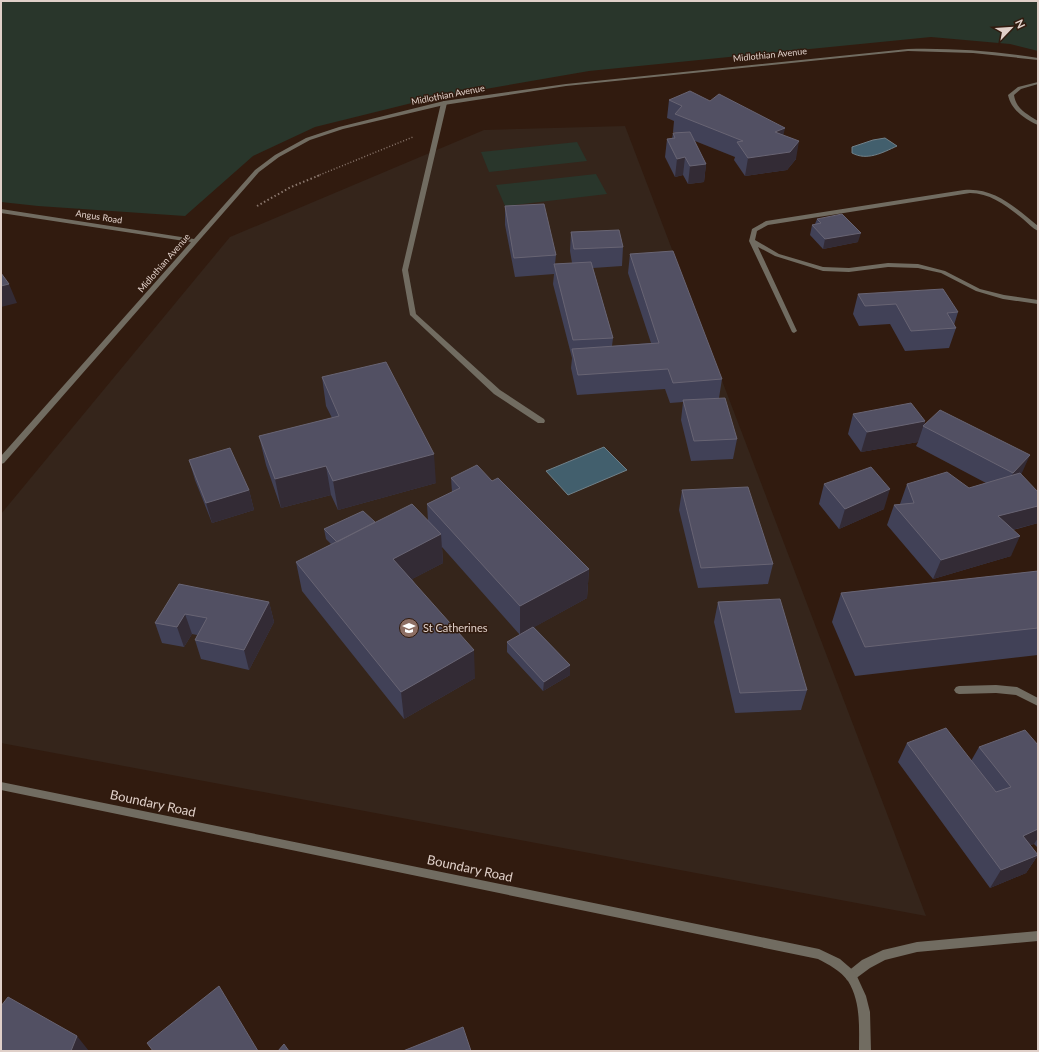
<svg xmlns="http://www.w3.org/2000/svg" width="1039" height="1052" viewBox="0 0 1039 1052" font-family="Lato,sans-serif">
	<style>
		.education { fill: #35251b }
		.green { fill: #29362b }
		.water { fill: #425f6d; stroke: #718189 }
		.lines { fill: none; stroke-linecap: round; stroke-linejoin: round }
		.path-far1 { stroke: #8b786e; stroke-width: 1.5; stroke-dasharray: 1 2; stroke-linecap: butt }
		.path { stroke: #8b786e; stroke-width: 2; stroke-dasharray: 1.5 2.5; stroke-linecap: butt }
		.lane { fill: #716c61; fill-rule: evenodd }
		.street { fill: #716c61; fill-rule: evenodd }
		.wall { fill: #414157 }
		.shaded-wall { fill: #332b35 }
		.building { fill: #525063; stroke: #686473 }
		.labels { text-anchor: middle; stroke-width: 3; stroke-linejoin: round; paint-order: stroke }
		.far-street-label { font-size: 9px; fill: #e0d0c9; stroke: #311b0f }
		.poi-label { font-size: 11px; fill: #e0d0c9; stroke: #311b0f; text-anchor: start }
		.near-street-label { font-size: 13px; fill: #e0d0c9; stroke: #311b0f }
	</style>
	<rect width="100%" height="100%" fill="#311b0f"/>
	<!-- education -->
	<path class="education" d="M625 126 926 916 1 743V514L230 237 484 130Z"/>
	<!-- green -->
	<path class="green" d="M1 1H1038V51L1010 44 931 37 589 71 428 99 315 127 253 156 185 216 38 206 1 202Z
		M577 142 587 161 489 172 481 152Z
		M596 174 607 194 505 206 496 185Z"/>
	<!-- water -->
	<path class="water" d="M885 138 897 146C882 153 867 161 852 153V147L873 140Z
		M604 447 627 470 568 495 546 471Z"/>
	<g class="lines">
		<!-- path-far1 -->
		<path class="path-far1" d="M317 176 413 137"/>
		<!-- path -->
		<path class="path" d="M257 206 291 187 320 175"/>
		<!-- lane -->
		<path class="lane" d="M444 101 447 103 408 270 416 314 500 390 544 419 545 421 544 423H538L494 394 410 315 402 270 441 103Z
			M964 190C994 187 1016 208 1038 226V231C1032 228 1028 223 1023 219 1008 207 991 193 970 193L768 225 757 231 755 240 779 254 823 267 849 268 888 263 918 264 945 271 980 289 1004 295 1038 300V304L1003 299 976 291 941 273 918 268 888 267 849 272 823 271 775 256 758 247 797 331 794 333 792 332 749 241 752 229 766 221Z
			M996 685 1017 687 1038 698V706L1016 695 996 693 959 694 956 693 954 690 956 687 959 686Z
			M1038 931V941L917 952 885 960 870 968 851 982 847 980 845 976 847 972 862 960 883 950 917 942Z"/>
		<!-- street -->
		<path class="street" d="M908 49C952 48 995 51 1038 58V60L973 53 908 51 566 86 444 105 343 129 310 140 279 157 259 172 4 463 1 464V456L191 242 1 213V209L194 239 255 170 275 155 306 138 339 127 444 101 566 84Z
			M1038 82V84L1021 89 1014 95C1016 109 1027 114 1038 121V125C1025 119 1011 110 1008 95L1018 87Z
			M1 782 819 949 840 959 855 972 866 996 870 1012 871 1051H859C859 1027 861 1002 848 981 841 971 828 964 818 959L1 790Z"/>
	</g>
	<!-- wall -->
	<path class="wall" d="M669 100 783 135 796 159 787 170 745 176 734 160 735 157 695 141 706 164 704 182 688 184 683 175 675 177 665 157 667 139H672L673 133H676L673 132 674 121 667 118Z
		M505 206 556 255 555 264 572 263 570 251 571 232 623 247 622 266 593 268 613 338 612 346 651 343 628 273 630 254 722 379 719 398 737 439 733 459 691 461 681 420 683 402 670 403 665 389 577 395 571 368 572 358 553 284 554 274 515 277 505 225Z
		M817 219 858 242 823 249 810 235 812 225 815 224Z
		M858 294 958 312 954 325 956 328 949 348 905 351 890 324 859 326 853 314Z
		M322 377 436 483 338 510 331 495 281 508 266 465 259 436 332 418 326 406Z
		M853 414 925 421 924 425 1021 474 1038 523 1013 530 1011 556 933 579 887 525 894 505 900 504 907 484 969 488 986 483 916 446 918 442 861 452 848 434Z
		M189 460 249 490 254 510 212 523 195 480Z
		M451 478 492 481 589 569 587 598 534 627 570 665V675L543 691 507 652V642L520 635 442 547 443 563 412 579 475 678 404 719 302 591 296 562 331 544 326 539 324 529 375 522 428 521 427 504 452 492Z
		M824 484 884 509 839 529 819 504Z
		M682 490 773 564 768 584 698 588 679 510Z
		M1038 571V655L855 676 832 622 841 593Z
		M179 584 269 602 274 622 249 670 201 659 195 640 197 635 192 634 184 647 162 643 155 623Z
		M718 602 807 690 801 710 735 713 714 622Z
		M907 743 971 761 979 747 1038 745V848L1034 844 1030 845 1038 855 1026 873 990 888 898 762Z"/>
	<!-- shaded-wall -->
	<path class="shaded-wall" d="M785 128 781 146 775 132Z
		M799 141 796 159 787 170 745 176 748 158Z
		M685 157 683 175 675 177 677 159Z
		M706 164 704 182 688 184 690 166Z
		M861 233 858 242 823 249 825 239Z
		M9 284 17 303 1 307V286Z
		M925 421 918 442 861 452 867 432Z
		M434 454 436 483 338 510 333 481Z
		M1030 455 1021 475 1004 493 1013 473Z
		M326 466 331 495 281 508 275 479Z
		M890 489 884 509 839 529 845 509Z
		M249 490 254 510 212 523 206 503Z
		M1038 506V523L989 536 998 516Z
		M441 534 443 563 397 587 393 559Z
		M1020 536 1011 556 933 579 941 560Z
		M589 569 587 598 520 635V606Z
		M269 602 274 622 249 670 244 650Z
		M185 614 192 634 184 647 177 627Z
		M474 650 475 678 404 719 401 692Z
		M570 665V675L543 691 544 682Z
		M1038 829V838L1034 844 1011 854 1023 836Z
		M1038 855 1026 873 990 888 1001 870Z
		M77 1036 89 1051H71Z"/>
	<!-- building -->
	<path class="building" d="M690 91 710 101 719 94 785 128 775 132 799 141 790 152 748 158 737 142 743 141 675 114 682 106 669 100Z
		M690 132 706 164 690 166 685 157 677 159 667 139 675 138 673 133Z
		M544 204 556 255 514 258 505 206Z
		M842 214 861 233 825 239 812 225 821 223 817 219Z
		M619 230 623 247 574 249 571 232Z
		M673 251 722 379 673 383 668 369 578 375 572 349 659 343 630 254Z
		M591 262 613 338 573 340 554 264Z
		M1 273 9 284 1 286Z
		M943 289 958 312 947 313 956 328 911 331 896 304 865 306 858 294Z
		M386 362 434 454 333 481 326 466 275 479 259 436 339 416 322 377Z
		M725 398 737 439 694 441 683 400Z
		M911 403 925 421 867 432 853 414Z
		M940 410 1030 455 1013 473 923 426Z
		M230 448 249 490 206 503 189 460Z
		M477 465 492 481 498 478 589 569 520 606 427 504 460 488 451 478Z
		M871 467 890 489 845 509 824 484Z
		M947 472 969 488 1020 473 1038 492V506L998 516 1020 536 941 560 894 505 914 503 907 484Z
		M748 487 773 564 701 568 682 490Z
		M412 504 441 534 393 559 474 650 401 692 296 562Z
		M363 511 375 522 337 542 324 529Z
		M1038 571V628L865 647 841 593Z
		M179 584 269 602 244 650 195 640 207 618 185 614 177 627 155 623Z
		M780 599 807 690 740 693 718 602Z
		M533 627 570 665 544 682 507 642Z
		M946 728 996 792 1011 787 979 747 1025 730 1038 745V829L1023 836 1038 855 1001 870 907 743Z
		M219 986 258 1051H153L147 1043Z
		M8 997 77 1036 71 1051H1V1006Z
		M463 1027 471 1051H403Z
		M284 1044 289 1051H278Z"/>
	<!-- icons -->
	<defs>
		<g id="school-disc" transform="scale(1)"><circle r="9.5" fill="#8d6e63" stroke="#311b0f"/><path d="M0-5L7-2L0 1L-7-2ZM-4 1L0 2.5L4 1V4Q0 6-4 4Z" fill="#fff"/></g>
	</defs>
	<g fill-rule="evenodd">
		<use href="#school-disc" x="409" y="628"/>
	</g>
	<g class="labels">
		<!-- far-street labels -->
		<g class="far-street-label">
			<text transform="translate(770 55) rotate(-6)" y="3">Midlothian Avenue</text>
			<text transform="translate(448 95) rotate(-11)" y="3">Midlothian Avenue</text>
			<text transform="translate(99 217) rotate(9)" y="3">Angus Road</text>
			<text transform="translate(164 263) rotate(-49)" y="3">Midlothian Avenue</text>
		</g>
		<!-- poi labels -->
		<g class="poi-label">
			<text x="423" y="632">St Catherines</text>
		</g>
		<!-- near-street labels -->
		<g class="near-street-label">
			<text transform="translate(153 803) rotate(12)" y="5">Boundary Road</text>
			<text transform="translate(470 868) rotate(12)" y="5">Boundary Road</text>
		</g>
	</g>
	<!-- border -->
	<rect width="1039" height="1052" fill="none" stroke="#e0d0c9" stroke-width="4"/>
	<!-- north arrow -->
	<g transform="translate(1011 28) rotate(65)" stroke="#311b0f" stroke-width="3" paint-order="stroke">
	<path d="M0-3L7 15L0 10L-7 15Z" fill="#e0d0c9"/>
	<text y="-6" font-size="11" font-weight="bold" text-anchor="middle" fill="#e0d0c9">N</text>
	</g>
</svg>
